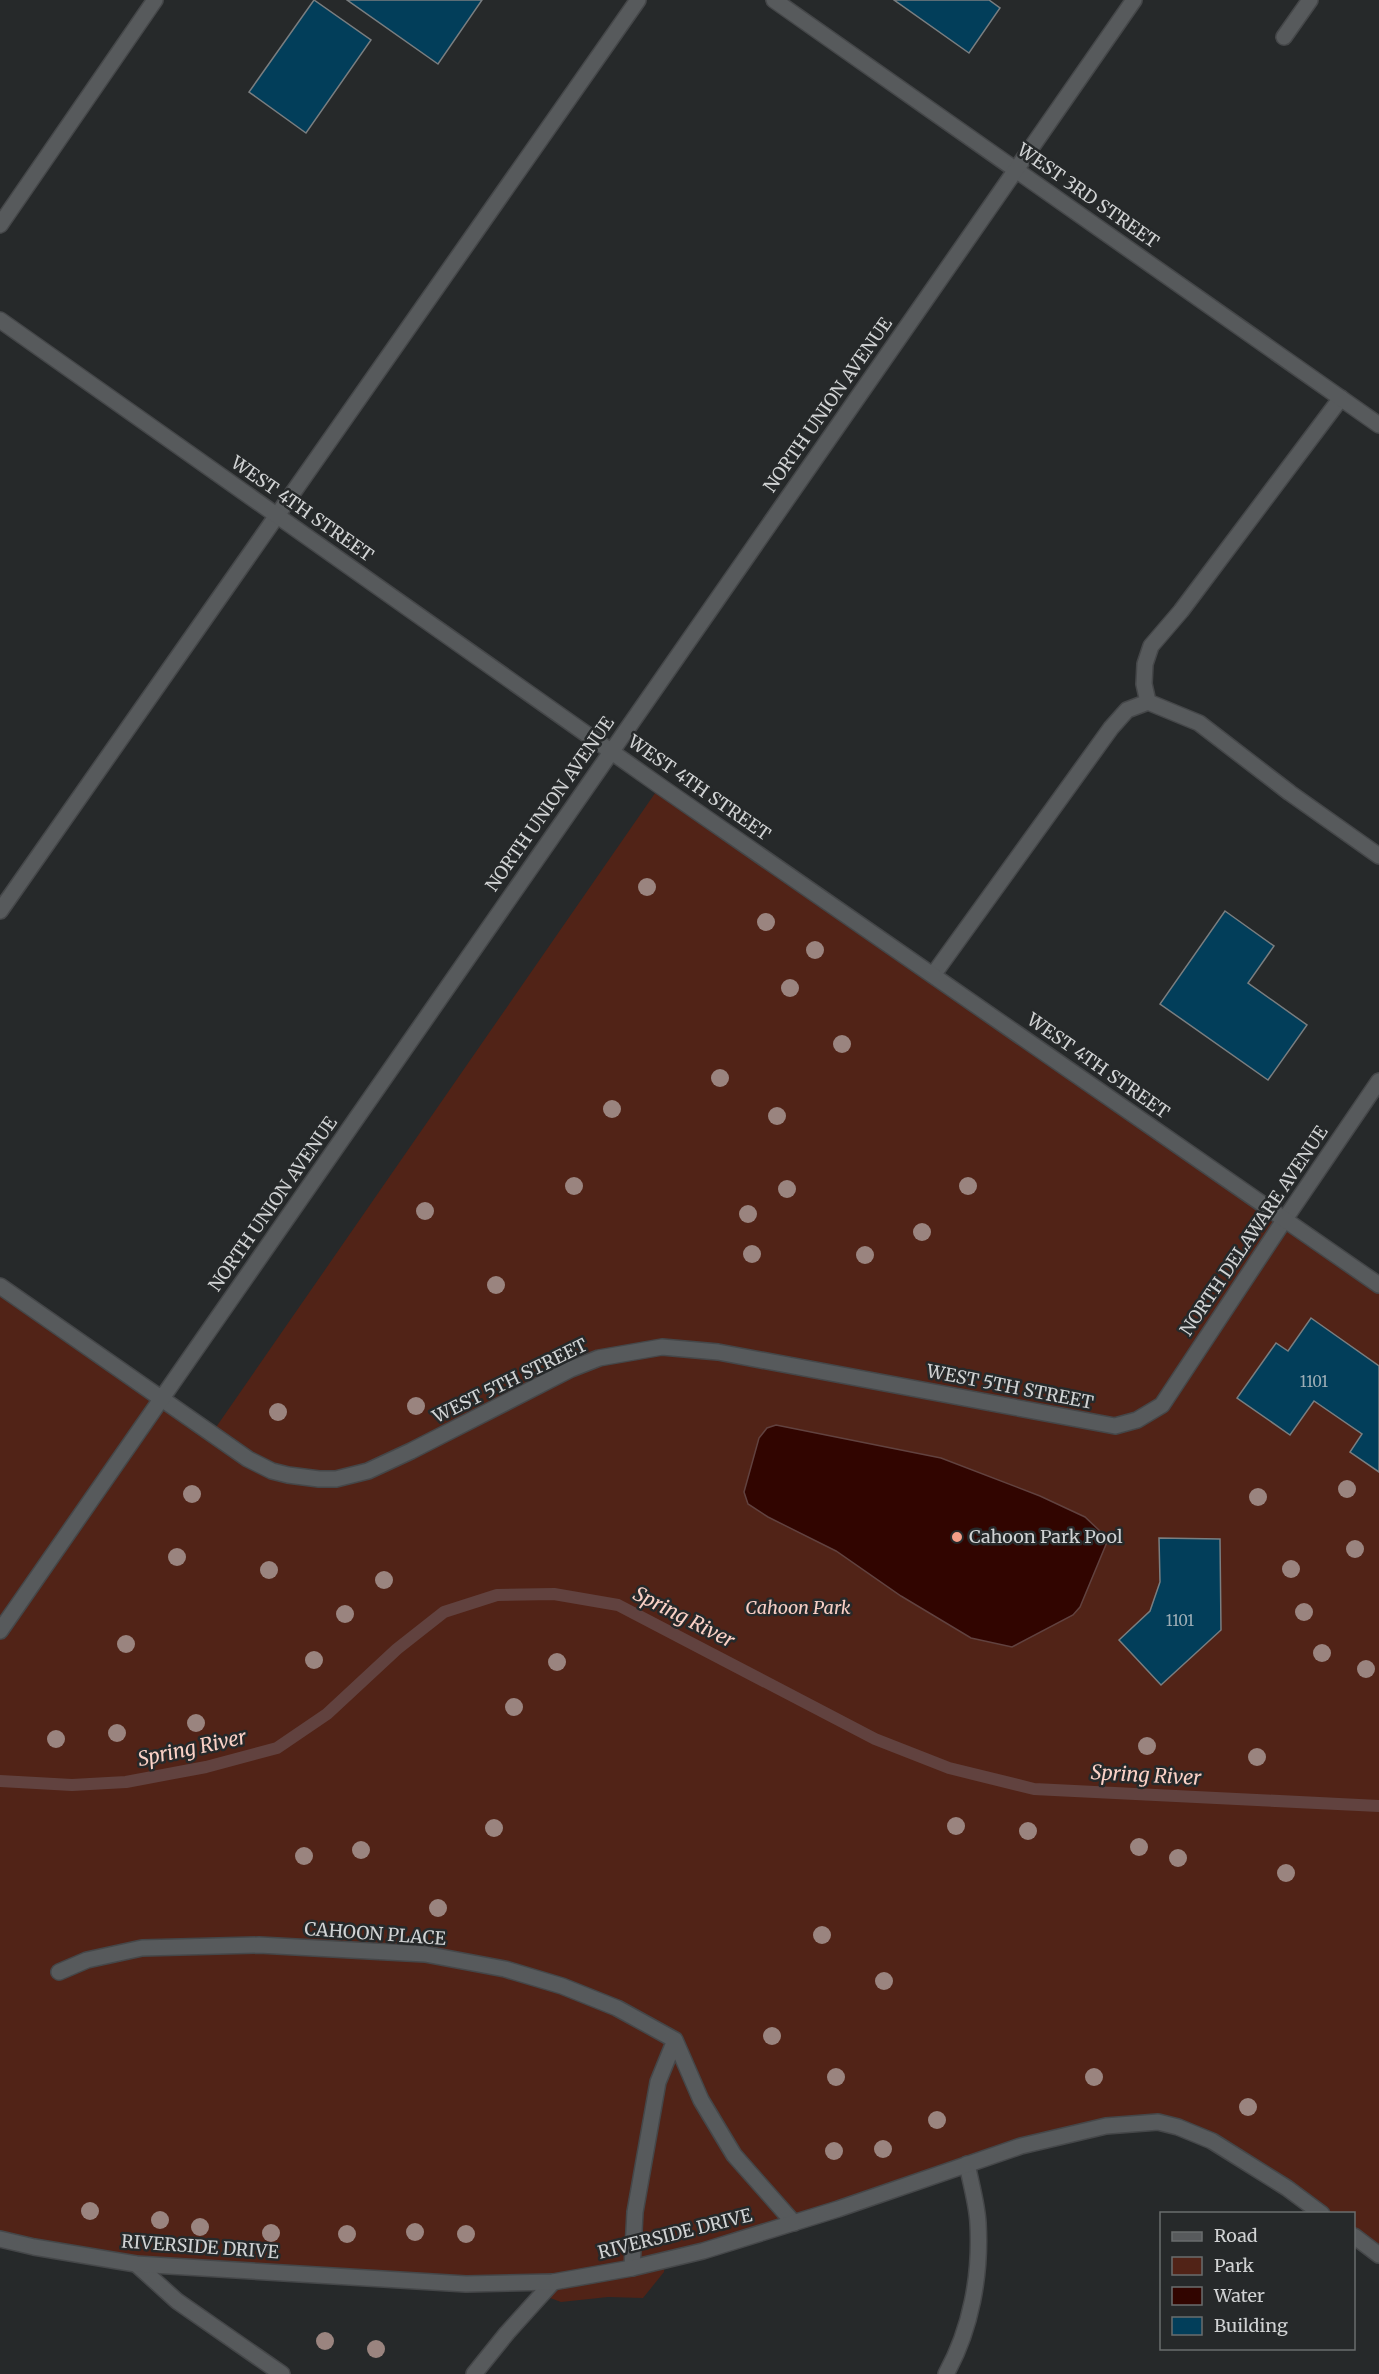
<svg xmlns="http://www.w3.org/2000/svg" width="1379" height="2374" viewBox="0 0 1379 2374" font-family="Merriweather,serif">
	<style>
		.green { fill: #512317 }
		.water { fill: #310500; stroke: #61423f; stroke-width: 1.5 }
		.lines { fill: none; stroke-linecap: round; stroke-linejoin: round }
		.stream { stroke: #61423f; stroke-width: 12 }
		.building { fill: #023e5a; stroke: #7a7e80; stroke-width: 1.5 }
		.lane-casing { stroke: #454749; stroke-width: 18 }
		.street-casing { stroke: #454749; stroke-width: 18 }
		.secondary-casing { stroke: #454749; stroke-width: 18 }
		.lane { stroke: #575a5c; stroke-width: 15 }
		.street { stroke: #575a5c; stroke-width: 15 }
		.secondary { stroke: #575a5c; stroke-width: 15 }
		.tree { fill: #9a847f }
		.poi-dot { fill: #f49e88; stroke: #26292a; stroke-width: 2 }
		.labels { text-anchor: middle; stroke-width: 5; stroke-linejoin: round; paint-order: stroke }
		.number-label { font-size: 15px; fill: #9cadb5 }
		.street-label { font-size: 18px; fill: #d0d2d3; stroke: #26292a }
		.poi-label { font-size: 18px; fill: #d0d2d3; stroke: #26292a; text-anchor: start }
		.park-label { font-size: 18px; font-style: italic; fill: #f8cfc5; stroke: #26292a }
		.water-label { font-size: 20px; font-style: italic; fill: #fad1c6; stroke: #26292a }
	</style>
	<rect width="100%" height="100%" fill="#26292a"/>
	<!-- green -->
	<path class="green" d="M660 786 1379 1285V2255L1354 2236V2214L1322 2213 1178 2127 1106 2126 665 2260 664 2272 643 2298 608 2297 561 2302 529 2290 528 2283 136 2264 0 2239V1286L212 1433Z"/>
	<!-- water -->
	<path class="water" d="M776 1425 941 1458 1040 1496 1085 1517 1102 1533 1107 1542 1080 1607 1073 1615 1012 1647 971 1638 901 1596 836 1551 768 1517 748 1504 744 1492 759 1438 767 1428Z"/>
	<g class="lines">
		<!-- stream -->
		<path class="stream" d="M0 1781 72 1785 126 1782 206 1767 277 1748 327 1714 397 1649 444 1612 497 1595 554 1594 618 1605 875 1739 949 1768 1034 1789 1379 1806"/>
	</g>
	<!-- building -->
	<path class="building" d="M314 0 371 40 306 133 249 92Z
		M347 0H482L438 64Z
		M894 0H989L1000 8 969 53Z
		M1225 911 1274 946 1248 983 1307 1025 1268 1080 1160 1004Z
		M1311 1318 1379 1366V1472L1350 1452 1362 1434 1314 1401 1290 1435 1237 1398 1276 1343 1288 1351Z
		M1159 1538 1220 1539 1221 1630 1161 1685 1119 1640 1150 1611 1160 1582Z"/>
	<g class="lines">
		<!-- lane casing -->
		<g class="lane-casing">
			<path id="lane" d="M1284 37 1310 0
				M1148 702 1144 684 1145 664 1151 646 1181 611 1341 398
				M0 911 638 0
				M933 975 1111 728 1127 710 1148 702 1199 723 1290 793 1379 856
				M162 1399 248 1459 272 1471 288 1475 319 1479H336L368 1471 411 1451 571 1369 599 1358 662 1347 718 1352 1115 1426 1137 1420 1162 1405 1285 1219
				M59 1972 87 1960 142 1948 259 1945 425 1954 505 1969 562 1986 617 2008 675 2040 701 2100 734 2155 794 2223
				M632 2268 635 2212 658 2082 675 2040
				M946 2374C971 2329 981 2275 978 2223 977 2204 971 2184 967 2164"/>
		</g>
		<!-- street casing -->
		<g class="street-casing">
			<path id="street" d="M774 0 1379 425
				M0 225 155 0
				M1285 1219 1379 1081
				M136 2264 177 2301 282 2374
				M474 2374 507 2333 553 2282"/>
		</g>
		<!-- secondary casing -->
		<g class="secondary-casing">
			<path id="secondary" d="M0 320 660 786 1379 1285
				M0 1286 162 1399
				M0 1631 1134 0
				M1354 2236 1379 2255
				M0 2239 34 2247 136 2264 466 2284 553 2282 632 2268 703 2251 838 2209 1021 2146 1106 2126 1158 2122 1178 2127 1212 2141 1287 2188 1322 2214"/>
		</g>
		<!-- lane -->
		<use href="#lane" class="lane"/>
		<!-- street -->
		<use href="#street" class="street"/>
		<!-- secondary -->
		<use href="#secondary" class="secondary"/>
	</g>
	<!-- trees -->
	<g class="tree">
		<circle cx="647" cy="887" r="9"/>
		<circle cx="766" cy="922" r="9"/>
		<circle cx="815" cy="950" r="9"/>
		<circle cx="790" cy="988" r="9"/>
		<circle cx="842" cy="1044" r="9"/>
		<circle cx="720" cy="1078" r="9"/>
		<circle cx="612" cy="1109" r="9"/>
		<circle cx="777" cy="1116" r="9"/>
		<circle cx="574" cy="1186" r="9"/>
		<circle cx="968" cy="1186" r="9"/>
		<circle cx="787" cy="1189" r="9"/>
		<circle cx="425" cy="1211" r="9"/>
		<circle cx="748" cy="1214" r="9"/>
		<circle cx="922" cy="1232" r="9"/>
		<circle cx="752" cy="1254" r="9"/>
		<circle cx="865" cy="1255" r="9"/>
		<circle cx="496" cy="1285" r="9"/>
		<circle cx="416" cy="1406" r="9"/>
		<circle cx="278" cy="1412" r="9"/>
		<circle cx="1347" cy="1489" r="9"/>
		<circle cx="192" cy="1494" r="9"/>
		<circle cx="1258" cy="1497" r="9"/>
		<circle cx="1355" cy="1549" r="9"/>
		<circle cx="177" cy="1557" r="9"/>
		<circle cx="1291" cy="1569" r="9"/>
		<circle cx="269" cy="1570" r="9"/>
		<circle cx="384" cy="1580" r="9"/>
		<circle cx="1304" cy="1612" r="9"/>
		<circle cx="345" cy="1614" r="9"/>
		<circle cx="126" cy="1644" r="9"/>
		<circle cx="1322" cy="1653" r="9"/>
		<circle cx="314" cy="1660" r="9"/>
		<circle cx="557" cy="1662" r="9"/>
		<circle cx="1366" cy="1669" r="9"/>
		<circle cx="514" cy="1707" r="9"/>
		<circle cx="196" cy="1723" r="9"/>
		<circle cx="117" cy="1733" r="9"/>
		<circle cx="56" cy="1739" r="9"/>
		<circle cx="1147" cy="1746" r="9"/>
		<circle cx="1257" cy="1757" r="9"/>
		<circle cx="956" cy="1826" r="9"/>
		<circle cx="494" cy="1828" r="9"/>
		<circle cx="1028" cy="1831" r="9"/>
		<circle cx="1139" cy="1847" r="9"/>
		<circle cx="361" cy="1850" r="9"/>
		<circle cx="304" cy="1856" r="9"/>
		<circle cx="1178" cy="1858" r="9"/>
		<circle cx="1286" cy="1873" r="9"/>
		<circle cx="438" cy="1908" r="9"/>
		<circle cx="822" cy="1935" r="9"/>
		<circle cx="884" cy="1981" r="9"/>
		<circle cx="772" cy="2036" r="9"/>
		<circle cx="836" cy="2077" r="9"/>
		<circle cx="1094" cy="2077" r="9"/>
		<circle cx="1248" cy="2107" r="9"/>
		<circle cx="937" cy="2120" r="9"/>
		<circle cx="883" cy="2149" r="9"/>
		<circle cx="834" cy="2151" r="9"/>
		<circle cx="90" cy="2211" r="9"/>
		<circle cx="160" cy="2220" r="9"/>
		<circle cx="200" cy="2227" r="9"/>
		<circle cx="415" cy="2232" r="9"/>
		<circle cx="271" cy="2233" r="9"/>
		<circle cx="347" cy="2234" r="9"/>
		<circle cx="466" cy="2234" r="9"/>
		<circle cx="325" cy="2341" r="9"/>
		<circle cx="376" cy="2349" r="9"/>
	</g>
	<!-- markers -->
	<circle class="poi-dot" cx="957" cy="1537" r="6"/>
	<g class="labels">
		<!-- number labels -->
		<g class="number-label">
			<text x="1314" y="1387">1101</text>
			<text x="1180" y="1626">1101</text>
		</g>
		<!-- street labels -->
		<g class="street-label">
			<text transform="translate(1088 196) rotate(35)" y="6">WEST 3RD STREET</text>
			<text transform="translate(828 405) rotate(-55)" y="6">NORTH UNION AVENUE</text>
			<text transform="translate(302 509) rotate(35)" y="6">WEST 4TH STREET</text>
			<text transform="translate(699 788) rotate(35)" y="6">WEST 4TH STREET</text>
			<text transform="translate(550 804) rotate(-55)" y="6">NORTH UNION AVENUE</text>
			<text transform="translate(1098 1066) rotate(35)" y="6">WEST 4TH STREET</text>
			<text transform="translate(273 1204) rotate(-55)" y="6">NORTH UNION AVENUE</text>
			<text transform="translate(1254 1231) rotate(-56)" y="6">NORTH DELAWARE AVENUE</text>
			<text transform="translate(510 1381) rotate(-26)" y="6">WEST 5TH STREET</text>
			<text transform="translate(1010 1387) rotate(11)" y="6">WEST 5TH STREET</text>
			<text transform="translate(375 1934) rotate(4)" y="6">CAHOON PLACE</text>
			<text transform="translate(675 2234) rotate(-14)" y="6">RIVERSIDE DRIVE</text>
			<text transform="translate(200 2247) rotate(4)" y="6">RIVERSIDE DRIVE</text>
		</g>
		<!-- poi labels -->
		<g class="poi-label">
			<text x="969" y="1543">Cahoon Park Pool</text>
		</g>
		<!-- park labels -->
		<g class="park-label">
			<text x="798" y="1614">Cahoon Park</text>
		</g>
		<!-- water labels -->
		<g class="water-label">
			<text transform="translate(684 1617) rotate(27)" y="7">Spring River</text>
			<text transform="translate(192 1748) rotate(-12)" y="7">Spring River</text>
			<text transform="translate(1146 1775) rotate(3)" y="7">Spring River</text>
		</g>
	</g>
	<!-- legend -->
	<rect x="1160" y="2212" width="195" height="138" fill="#26292a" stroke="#6a6d6e" stroke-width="1.5"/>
	<rect x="1172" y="2232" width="30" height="9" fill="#575a5c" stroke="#6a6d6e" stroke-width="1.5"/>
	<text x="1214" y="2242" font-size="18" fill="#d0d2d3">Road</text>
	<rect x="1172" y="2257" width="30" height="18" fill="#512317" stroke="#6a6d6e" stroke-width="1.5"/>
	<text x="1214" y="2272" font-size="18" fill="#d0d2d3">Park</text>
	<rect x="1172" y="2287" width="30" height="18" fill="#310500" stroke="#6a6d6e" stroke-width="1.5"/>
	<text x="1214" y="2302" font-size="18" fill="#d0d2d3">Water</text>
	<rect x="1172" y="2317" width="30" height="18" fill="#023e5a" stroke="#6a6d6e" stroke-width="1.5"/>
	<text x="1214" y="2332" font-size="18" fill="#d0d2d3">Building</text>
</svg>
